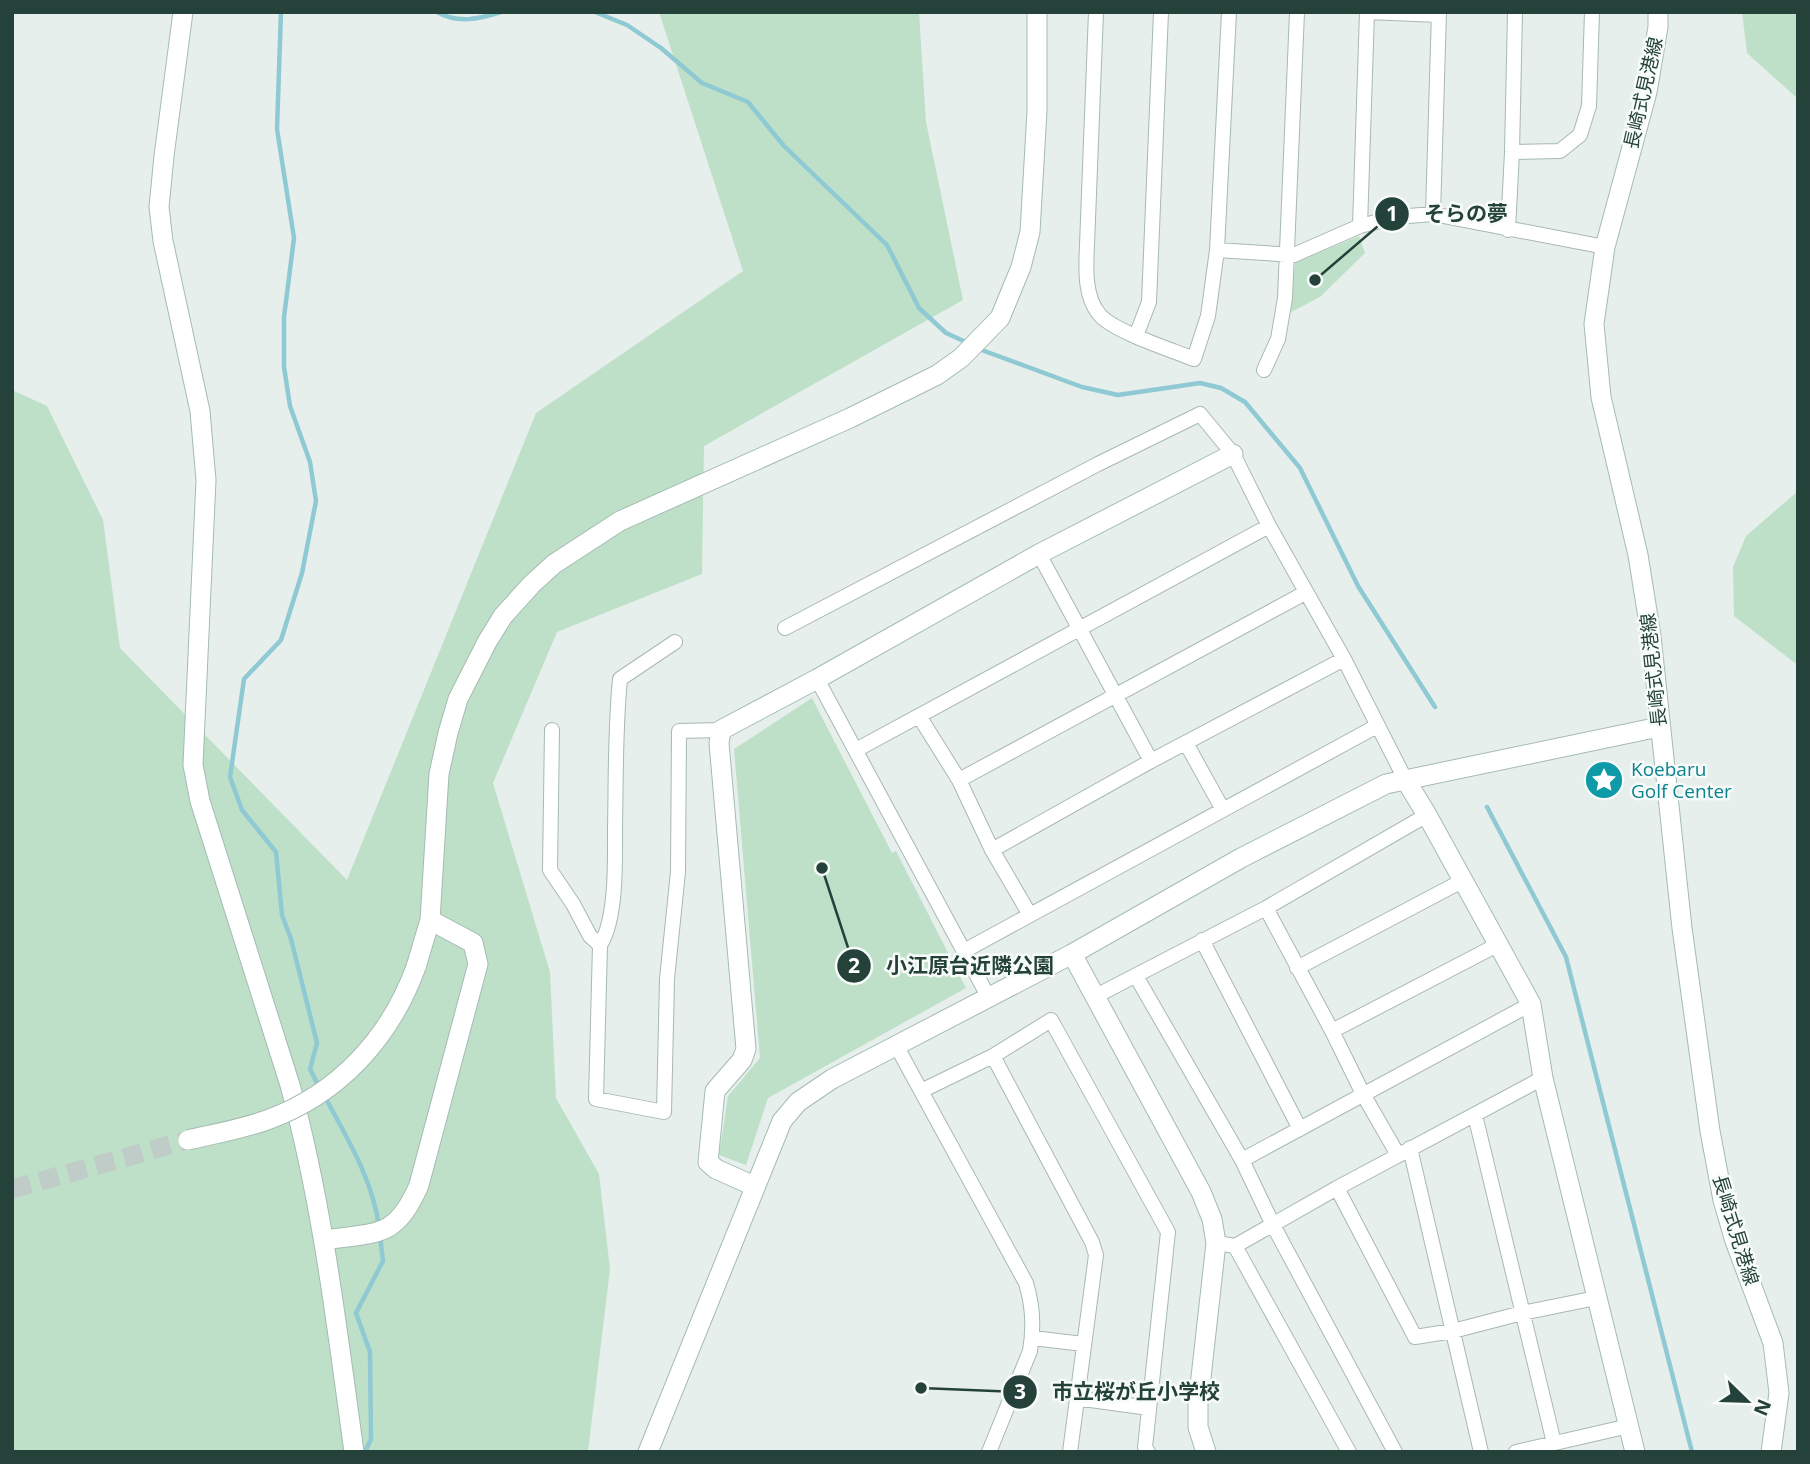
<svg xmlns="http://www.w3.org/2000/svg" width="1810" height="1464" viewBox="0 0 1810 1464" font-family="'Open Sans','Noto Sans JP',sans-serif">
	<style>
		.green { fill: #bfe0c8 }
		.lines { fill: none; stroke-linecap: round; stroke-linejoin: round }
		.stream { stroke: #8ec9d4; stroke-width: 4.5 }
		.secondary-tunnel { stroke: #bfccc8; stroke-width: 19; stroke-dasharray: 19 10; stroke-linecap: butt }
		.street-casing { stroke: #a8b8b2; stroke-width: 16 }
		.secondary-casing { stroke: #a4bbb3; stroke-width: 21 }
		.street { stroke: #fff; stroke-width: 14 }
		.secondary { stroke: #fff; stroke-width: 19 }
		.secondary-bridge-casing { stroke: #a4bbb3; stroke-width: 21; stroke-linecap: butt }
		.secondary-bridge { stroke: #fff; stroke-width: 19 }
		.labels { text-anchor: middle; stroke-width: 5; stroke-linejoin: round; paint-order: stroke }
		.street-label { font-size: 19px; fill: #24423a; stroke: #f7fbf9 }
		.culture-label { font-size: 19px; fill: #0d838f; stroke: #f7fbf9; text-anchor: start }
		.leader { fill: none; stroke: #24423a; stroke-width: 2.5 }
		.callout-dot { fill: #24423a; stroke: #f7fbf9; stroke-width: 2.5 }
		.mark-label { font-size: 21px; text-anchor: middle; font-weight: bold; fill: #fff }
		.callout-label { font-size: 21px; text-anchor: middle; font-weight: bold; fill: #24423a; stroke: #f7fbf9; stroke-width: 5; stroke-linejoin: round; paint-order: stroke }
	</style>
	<rect width="100%" height="100%" fill="#e6efeb"/>
	<!-- green -->
	<path class="green" d="M659 12H919L926 122 963 300 704 446 702 574 557 632 493 783 550 972 556 1098 599 1174 610 1269 588 1452H12V390L47 406 103 520 120 648 347 880 536 413 743 271Z
		M1742 12H1798V99L1747 53Z
		M1359 236 1365 253 1320 297 1291 312 1295 263Z
		M1798 491V662L1795 663 1734 616 1733 567 1746 536Z
		M812 698 892 853 896 851 966 988 768 1098 746 1165 719 1155 728 1096 760 1058 734 749Z"/>
	<g class="lines">
		<!-- stream -->
		<path class="stream" d="M281 12 277 129 294 238 284 317V367L290 406 310 462 316 501 302 573 281 640 244 679 230 777 242 810 276 852 282 915 291 939 317 1043 310 1069 319 1087
			M437 12C458 24 479 19 501 12
			M595 12 627 25 661 48 702 83 748 102 784 146 887 245 919 308 946 333 968 343
			M979 349 1082 387 1118 395 1200 383 1221 388 1245 402 1300 468 1358 586 1435 707
			M1487 807 1566 957 1692 1452
			M325 1097C347 1138 373 1180 379 1227
			M365 1452 371 1439 370 1352 356 1313 383 1261 380 1236"/>
		<!-- secondary-tunnel -->
		<path class="secondary-tunnel" d="M12 1189 188 1140"/>
		<!-- street casing -->
		<g class="street-casing">
			<path id="street" d="M1096 12 1087 245C1086 267 1084 296 1099 314 1112 331 1172 350 1194 359L1208 316 1217 250
				M1229 12 1217 250 1294 255 1360 226 1396 217 1433 214 1605 247
				M1367 12 1439 15
				M1512 152 1560 151 1580 135 1589 106 1592 12
				M1433 214 1439 12
				M1360 226 1367 12
				M1508 230 1512 152 1515 12
				M1136 336 1149 302 1161 12
				M1264 370 1278 339 1285 298 1297 12
				M1039 554 1151 761
				M785 628 1098 464 1200 414 1233 454 1269 526 1344 659 1405 779
				M675 642 620 679C615 729 616 779 615 829 615 860 617 919 600 945L596 1099 664 1112 667 979 678 872 679 731 721 730
				M817 679 989 998
				M919 716 959 780 992 850 1030 915
				M552 730 550 870 573 904 590 936 600 945
				M1186 743 1223 810
				M856 750 1269 526
				M959 780 1305 593
				M992 850 1151 761 1344 659
				M1266 908 1332 1031 1363 1094 1398 1155
				M1202 940 1300 1129
				M964 951 1377 726
				M1297 968 1462 881
				M1136 976 1242 1160 1273 1225 1395 1452
				M1096 996 1266 908 1427 815
				M1332 1031 1499 944
				M897 1047 1026 1283C1033 1306 1034 1328 1030 1351L989 1452
				M993 1056 1092 1242 1096 1255 1070 1452
				M921 1091 993 1056 1051 1020 1168 1232 1145 1447 1148 1452
				M1475 1115 1554 1443
				M1410 1148 1481 1452
				M1242 1160 1531 1004
				M1337 1188 1415 1337 1453 1331 1522 1313 1596 1298
				M1216 1243 1235 1246 1337 1188 1543 1078
				M1235 1246 1349 1452
				M1033 1338 1083 1344
				M1076 1398 1149 1408
				M1516 1452 1629 1426"/>
		</g>
		<!-- secondary casing -->
		<g class="secondary-casing">
			<path id="secondary" d="M183 12 164 156 159 207 163 241 200 411 206 480 193 765 200 801 290 1085C323 1206 337 1329 354 1452
				M1658 12V27L1647 92 1605 247 1594 324 1601 397 1638 555 1651 636 1682 928 1710 1131 1723 1200 1735 1241 1773 1343 1779 1393 1771 1452
				M1405 779 1427 815 1531 1004 1543 1078 1635 1452
				M1072 954 1201 1192 1212 1219 1216 1243 1198 1404V1427L1206 1452
				M416 967 430 920 439 774 448 733 458 699 487 642 503 616 532 584 554 564 620 521 850 418 937 375 961 358 1000 318 1021 267 1030 232 1037 111V12
				M754 1186 716 1169 708 1162 715 1091 742 1060 746 1049 719 743 721 730 817 679 1039 554 1233 454
				M325 1240C377 1232 396 1239 419 1185L478 964 473 943 430 920
				M648 1452 782 1121 798 1102 832 1079 1072 954 1241 858 1386 784 1659 727"/>
		</g>
		<!-- street -->
		<use href="#street" class="street"/>
		<!-- secondary -->
		<use href="#secondary" class="secondary"/>
		<!-- secondary-bridge casing -->
		<g class="secondary-bridge-casing">
			<path id="secondary-bridge" d="M188 1140C214 1134 242 1129 267 1120 339 1094 390 1038 416 967"/>
		</g>
		<!-- secondary-bridge -->
		<use href="#secondary-bridge" class="secondary-bridge"/>
	</g>
	<!-- icons -->
	<defs>
		<g id="sight-disc" transform="scale(2.0125)"><circle r="9.5" fill="#0f9aa8" stroke="#f7fbf9"/><path d="M0-6L1.8-2.2L6-1.7L2.9 1.2L3.7 5.4L0 3.3L-3.7 5.4L-2.9 1.2L-6-1.7L-1.8-2.2Z" fill="#fff"/></g>
	</defs>
	<g fill-rule="evenodd">
		<use href="#sight-disc" x="1604" y="780"/>
	</g>
	<g class="labels">
		<!-- street labels -->
		<g class="street-label">
			<text transform="translate(1643 93) rotate(-77)" y="7">長崎式見港線</text>
			<text transform="translate(1653 670) rotate(-96)" y="7">長崎式見港線</text>
			<text transform="translate(1736 1230) rotate(73)" y="7">長崎式見港線</text>
		</g>
		<!-- culture labels -->
		<g class="culture-label">
			<text x="1631" y="776">Koebaru<tspan x="1631" dy="22">Golf Center</tspan></text>
		</g>
	</g>
	<!-- callouts -->
	<path class="leader" d="M1315 280L1392 214M822 868L854 966M921 1388L1020 1392"/>
	<g class="callout-dot">
		<circle cx="1315" cy="280" r="7"/>
		<circle cx="822" cy="868" r="7"/>
		<circle cx="921" cy="1388" r="7"/>
		<circle cx="1392" cy="214" r="18"/>
		<circle cx="854" cy="966" r="18"/>
		<circle cx="1020" cy="1392" r="18"/>
	</g>
	<g class="mark-label">
		<text x="1392" y="221">1</text>
		<text x="854" y="973">2</text>
		<text x="1020" y="1399">3</text>
	</g>
	<g class="callout-label">
		<text x="1466" y="221">そらの夢</text>
		<text x="970" y="973">小江原台近隣公園</text>
		<text x="1136" y="1399">市立桜が丘小学校</text>
	</g>
	<!-- border -->
	<rect width="1810" height="1464" fill="none" stroke="#24423a" stroke-width="28"/>
	<!-- north arrow -->
	<g transform="translate(1747 1401) rotate(113)" stroke="#f7fbf9" stroke-width="5" paint-order="stroke">
	<path d="M0-5L12 26L0 18L-12 26Z" fill="#24423a"/>
	<text y="-10" font-size="19" font-weight="bold" text-anchor="middle" fill="#24423a">N</text>
	</g>
</svg>
